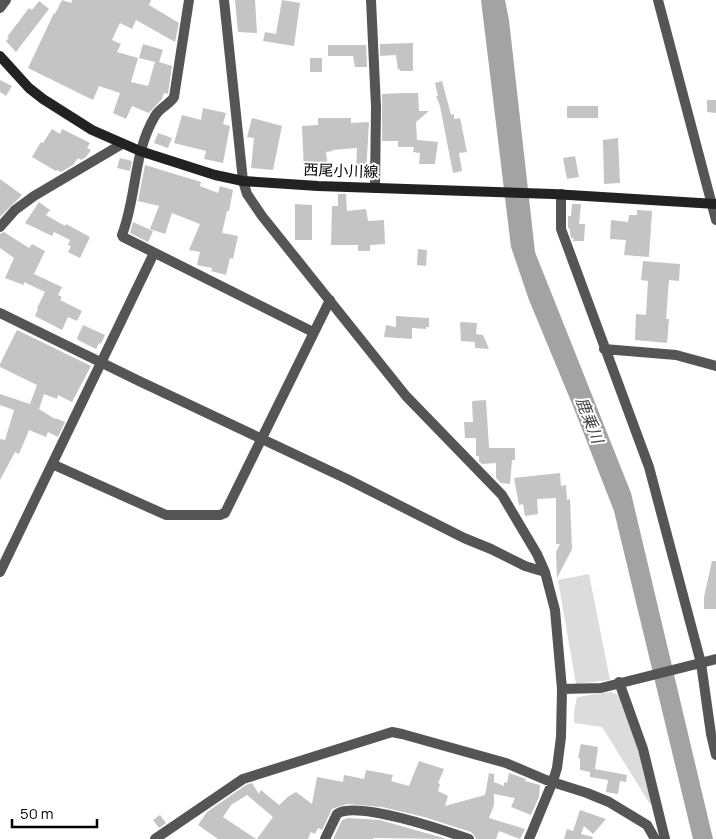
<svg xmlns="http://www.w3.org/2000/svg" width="716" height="839" viewBox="0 0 716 839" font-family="Manrope,'Noto Sans JP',sans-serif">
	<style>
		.green { fill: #dcdcdc }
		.water { fill: #a3a3a3 }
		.building { fill: #c4c4c4 }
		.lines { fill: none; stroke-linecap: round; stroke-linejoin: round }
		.minor { stroke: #555; stroke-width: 10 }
		.tertiary { stroke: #555; stroke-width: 10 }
		.secondary { stroke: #222; stroke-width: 10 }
		.labels { text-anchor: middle; stroke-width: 4; stroke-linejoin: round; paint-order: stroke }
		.street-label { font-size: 15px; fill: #000; stroke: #fff }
		.water-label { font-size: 16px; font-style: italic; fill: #444; stroke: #fff }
	</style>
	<rect width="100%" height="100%" fill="#fff"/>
	<!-- green -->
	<path class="green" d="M589 574 610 680 576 684 558 580Z
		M611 692 618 695 638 748 652 803 650 804 602 727 574 723V711L577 697Z"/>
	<!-- water -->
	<path class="water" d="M481 0H505L509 20 535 252 631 493 713 839H693L614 511 573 406 529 300 511 247Z"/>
	<!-- building -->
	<path class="building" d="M62 0 71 3 72 0H151L149 5 179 23 175 42 136 20 132 29 120 23 112 40 121 44 117 52 138 58 131 82 148 86 155 62 139 58 143 44 163 50 159 62 172 66 168 94 164 93 162 99 149 113 132 106 126 119 113 113 120 93 99 86 93 100 28 68 54 13 55 14Z
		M235 0H255L257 33 238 32Z
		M282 0 300 3 294 46 263 41 265 32 276 34Z
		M39 1 49 9 16 52 6 41 9 38 7 37 29 8 32 10Z
		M413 43V71H400V69L398 70 396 55 380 56V44Z
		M328 45H366L367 67H355L353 56H328Z
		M310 58H322V72H310Z
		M0 80 12 86 6 96 0 92Z
		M442 81 451 115 454 114V119L460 118 467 152 459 153 462 171 453 173 440 106 436 96H438L435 83Z
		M403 93H418L419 111H429L416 122 417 140 438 142 435 164H419L420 153 413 152 414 147H398V141H382V94Z
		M707 100H716V113L707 112Z
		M567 106H598V118H567Z
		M203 108 226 113 223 124 230 126 223 163 204 159 206 151 174 143 182 115 201 120Z
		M252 118 282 126 273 170 251 168 254 138 247 137Z
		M318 118H351V123L369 122 366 173 356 172 357 148 332 150 333 151 326 152 328 169 304 171 302 126 318 125Z
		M52 129 60 134 62 129 90 143 87 148 91 150 86 157 81 160 78 158 73 165 61 172 57 170 56 171 32 157 41 142 43 143Z
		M158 133 172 138 168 148 154 143Z
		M618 138 620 183 604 184 603 140Z
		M575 156 579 177 567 179 563 158Z
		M120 158 132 161 130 171 117 168Z
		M145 165 201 182 200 186 218 193 220 186 233 190 229 211H227L222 233 238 236 233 259 230 258 226 275 211 271 212 268 197 265 200 252 189 250 200 224 172 213 165 234 150 229 159 206 138 201Z
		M0 179 22 195 0 217Z
		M338 194H346L347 211 366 209 368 221 384 220 385 244 370 245V251H358V245H331L332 206H338Z
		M39 202 50 210 46 215 65 226 66 224 90 237 80 258 68 252 71 246 68 245 70 240 54 232 52 236 25 223Z
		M295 204 312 205V240H295Z
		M572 204H581L579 224H585L584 241H573L574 238H571L570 233V229L568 228V216H571Z
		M637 210 652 211 649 257 624 255 626 240 610 239 611 220 628 222 629 215H637Z
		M133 222 153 231 148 242 130 233Z
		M4 232 29 248 32 244 45 251 34 274 62 287 58 295 62 297 60 300 82 311 77 321 68 317 62 330 35 316 38 309 37 308 45 292 24 282V285L5 278 14 258 0 248V234Z
		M418 249 427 250 426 266 417 265Z
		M643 261 680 264 679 281 669 280 666 319H669L667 343 635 340 636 314 646 315 648 281 641 280Z
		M396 316 429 318V327H426V329L412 328V339L384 337 386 325 396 327Z
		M462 322 477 323 476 334 483 335 489 349 475 348V342L461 341 460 323Z
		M83 325 105 335 101 344 99 343 96 349 78 340V339L77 338Z
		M17 330 91 366 72 402 58 395 57 399 44 394 39 409 55 419V418L65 422 58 437 48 432 46 437 29 430 19 454 15 452 0 480V439L5 440 14 410 0 405V394L30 404 37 385 0 367V364Z
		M486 400 489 448H515V460H512L510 484 501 483 496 478V463L482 464 479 461V456H476V438H465L464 422H473L472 401Z
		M560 473 561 486 566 485 567 500 570 499 572 549 557 578 556 552 560 544H556V498L537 499 538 514 525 516 523 504 519 505 514 478Z
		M712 561H716V609H704V597Z
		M581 744 598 747 595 769 627 775 626 782 620 781 618 794 606 792 608 780 590 777V772L580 770V758H578Z
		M419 761 444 769 438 783 440 784 438 791 448 796 445 806 485 795 489 773 494 774V782L504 786V782L507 783 509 773 526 779 525 781 540 785 539 797 531 815 511 807 515 798 494 794V805L489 818 525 829 520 839 499 831 496 839H476L474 835 471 832 424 817 382 807 347 804 332 809 322 830 318 828 315 834 311 832 308 839H257L273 817 247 795 231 805 223 817 256 839H218L198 825 207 812 246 785 252 783 259 794 261 790 279 805 289 796 296 792 312 804 317 777 343 782 344 775 364 779 366 770 393 775 391 781 409 786Z
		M580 810 606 819 593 834 584 826 581 834 593 837 592 839H564L567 829 573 831Z
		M160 815 166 823 159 828 153 820Z
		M348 818 380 820 447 839 373 838V839H333L342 820Z"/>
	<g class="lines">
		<!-- minor -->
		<path class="minor" d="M189 0 174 97C169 105 159 108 155 116 133 153 137 196 122 235L123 237 313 332
			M371 0 376 107 375 188
			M0 8 6 0
			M243 181 247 194 262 216 406 396 502 495 537 554 545 572 555 610 562 689 561 737 557 768 553 781 529 839
			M561 194V229L649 467 701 663 711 734 716 755
			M0 227 15 210 34 196 122 144
			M0 313 139 381 347 479 464 538 491 549 525 566 545 572
			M604 349 676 355 716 366
			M52 464 166 515H220L225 513 330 300
			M0 572 154 253
			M619 682 643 749 665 839
			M562 689 601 688 716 659
			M155 839 243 779 392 732 402 734 506 763 546 780 587 793 609 802 647 825 655 839
			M325 839 337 814C356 800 446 831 469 839"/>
		<!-- tertiary -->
		<path class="tertiary" d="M224 0 243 181
			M658 0 716 220"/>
		<!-- secondary -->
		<path class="secondary" d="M0 56 29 88 43 99 92 130 140 151 215 175 243 181 318 186 553 194 716 204"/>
	</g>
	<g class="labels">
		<!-- street labels -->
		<g class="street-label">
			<text transform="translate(341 171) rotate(2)" y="5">西尾小川線</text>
		</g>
		<!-- water labels -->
		<g class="water-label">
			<text transform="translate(590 420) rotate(69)" y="6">鹿乗川</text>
		</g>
	</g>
	<!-- scale -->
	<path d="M12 819v8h85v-8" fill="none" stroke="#000000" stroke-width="2.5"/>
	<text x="20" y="819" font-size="15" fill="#000000" stroke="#ffffff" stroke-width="4" paint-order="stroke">50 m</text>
</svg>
